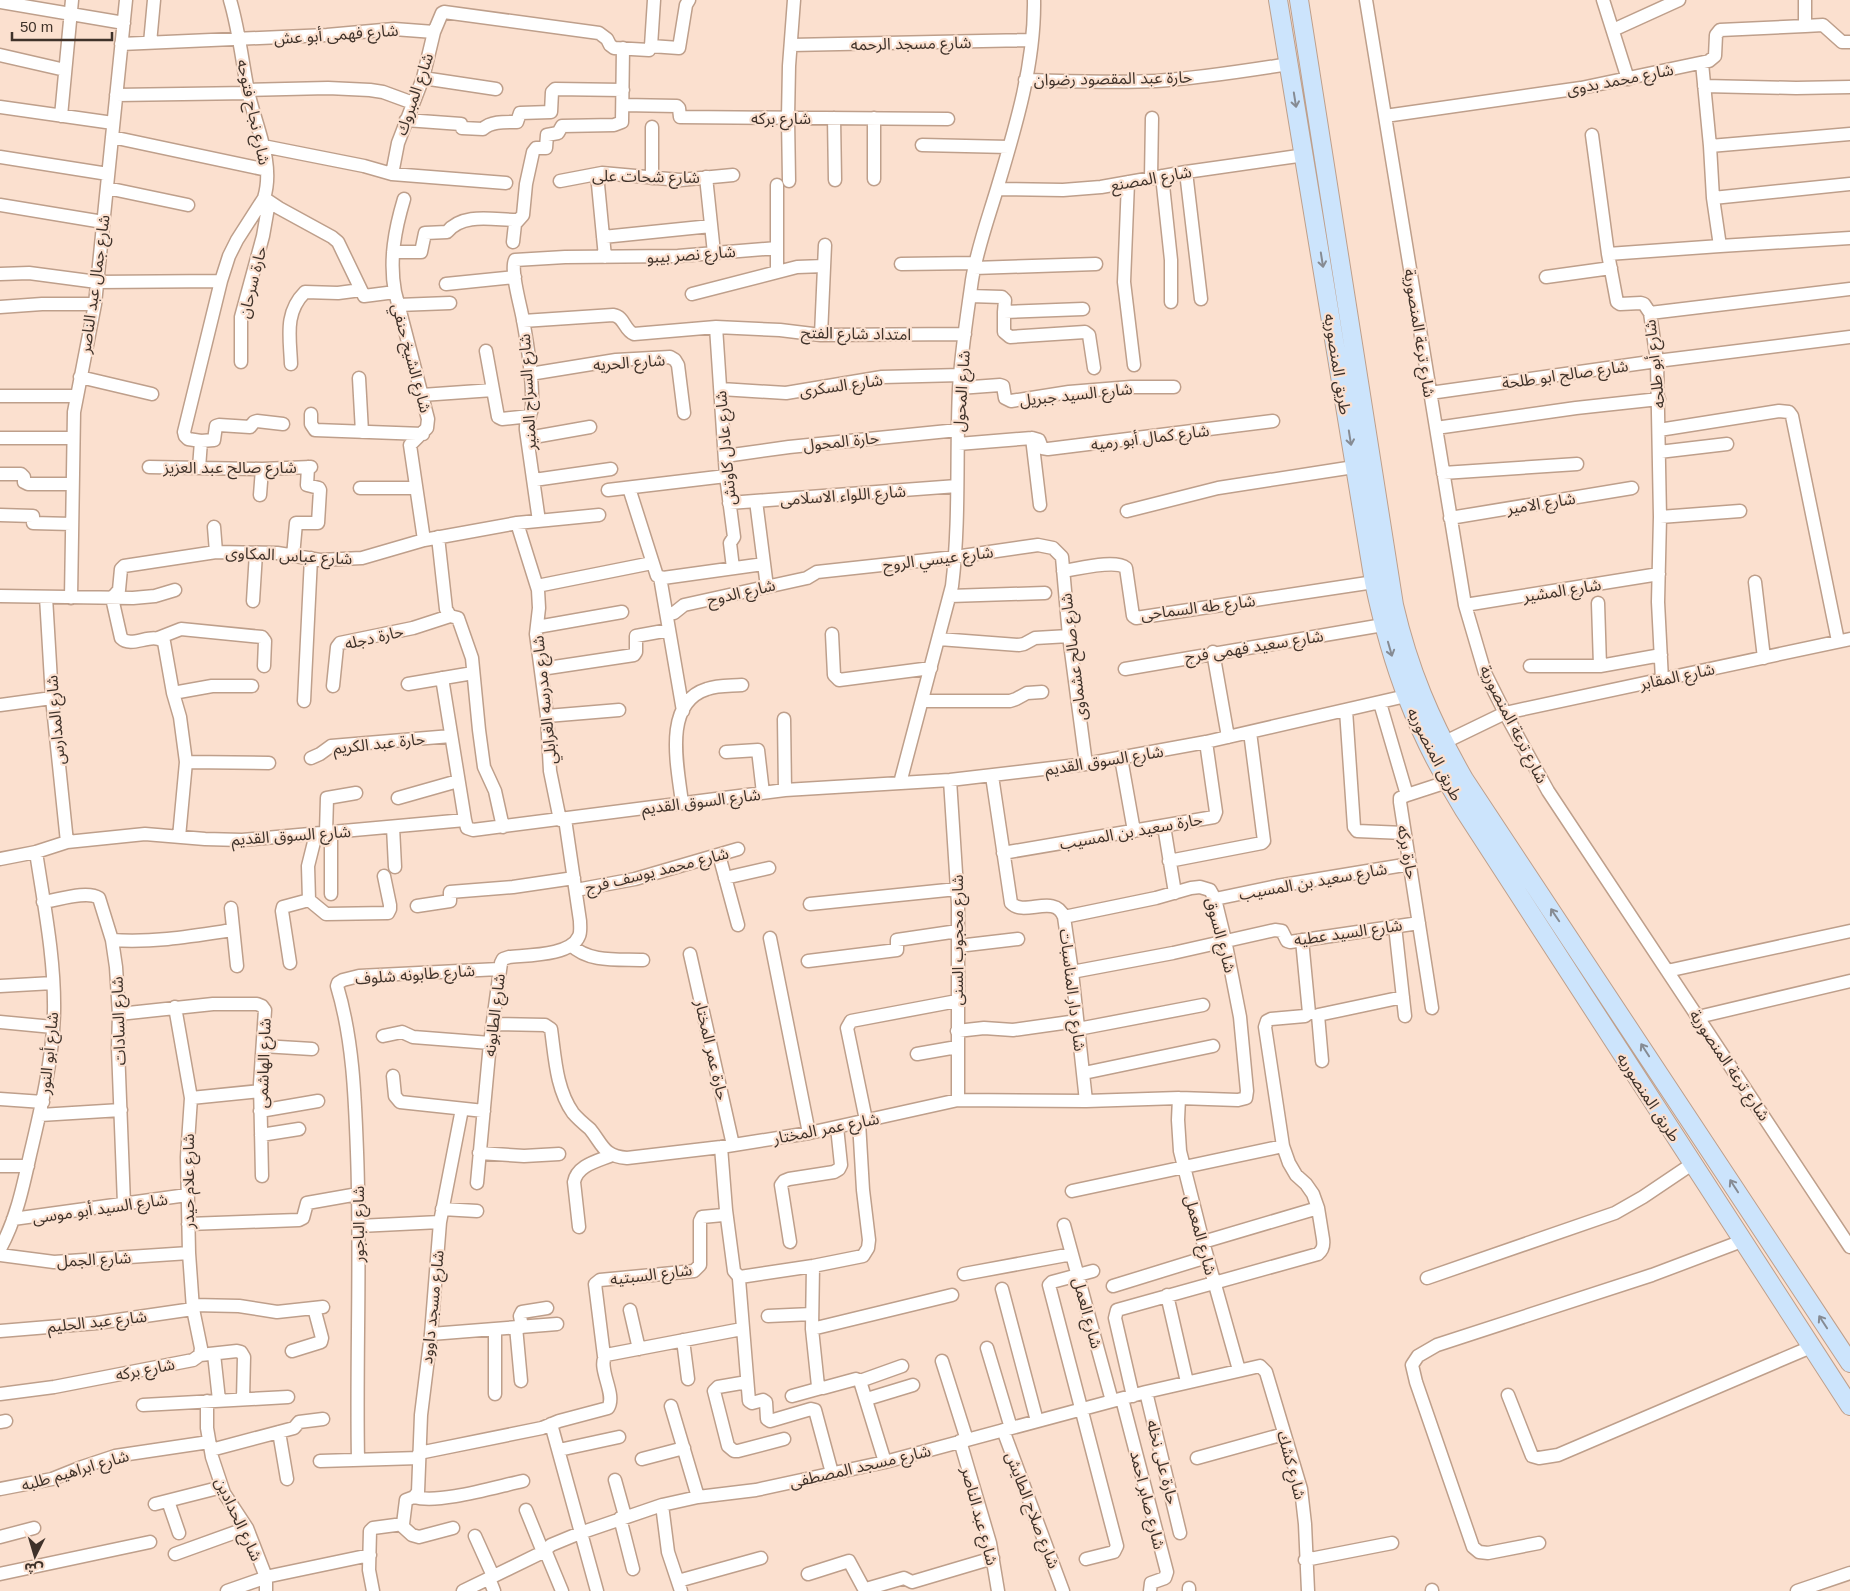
<svg xmlns="http://www.w3.org/2000/svg" width="1850" height="1591" viewBox="0 0 1850 1591" font-family="Arial,'Noto Sans Arabic',sans-serif">
	<style>
		.lines { fill: none; stroke-linecap: round; stroke-linejoin: round }
		.street-casing { stroke: #be9f8b; stroke-width: 15 }
		.secondary-casing { stroke: #be9f8b; stroke-width: 20 }
		.street { stroke: #fff; stroke-width: 12 }
		.secondary { stroke: #cce4fc; stroke-width: 18 }
		.oneway { stroke: #868b93 }
		.labels { text-anchor: middle; stroke-width: 4.5; stroke-linejoin: round; paint-order: stroke }
		.street-label { font-size: 16px; fill: #3f322a; stroke: #fbe0cf }
	</style>
	<rect width="100%" height="100%" fill="#fbe0cf"/>
	<g class="lines">
		<!-- street casing -->
		<g class="street-casing">
			<path id="street" d="M230 0C239 30 242 61 248 91 255 125 275 163 264 198L279 208 332 237 338 242 364 296 395 292
				M1366 0 1465 605 1485 673 1505 713 1548 791 1850 1247
				M1603 0 1628 79
				M0 2 124 23
				M1805 26 1823 25 1842 42H1850
				M1613 30 1679 0
				M150 43 154 0
				M121 44 327 35 394 29 434 32
				M791 45 1032 40
				M651 46 679 48 686 5 689 0
				M651 46 654 0
				M0 55 65 70
				M1702 63 1710 146 1713 198
				M423 78 496 89
				M1025 80C1069 81 1112 83 1156 81 1201 78 1245 71 1289 64
				M1704 86 1796 88 1850 87
				M248 90 328 88 370 90 383 92 413 103
				M116 95 249 93
				M623 105 677 106 679 108 680 117 948 119
				M0 107 113 123
				M61 116 72 0
				M1385 116 1581 88 1709 61 1715 56 1716 35 1720 30 1805 26V0
				M834 118 835 180
				M406 120 461 124 462 128 483 129C491 121 506 122 517 122L520 113 551 112 552 92 555 89 623 90
				M652 127V178
				M1592 135 1608 254
				M112 137 267 170
				M922 145 1009 147
				M263 146 364 166 392 174 506 183
				M1710 146 1850 134
				M0 157 108 174
				M1186 172 1201 299
				M392 174 398 143 423 78 434 32 442 13 444 12 599 33 607 39 610 45 614 48 649 50 651 46
				M597 174 605 257
				M1162 176 1171 260V302
				M706 177 714 253
				M1151 178 1152 118
				M874 179V118
				M560 181 602 173 680 180 733 175
				M789 181 788 118 789 66 794 0
				M1128 182 1124 282 1134 365
				M107 188 188 205
				M997 189 1063 190 1101 187 1186 172 1305 155
				M404 199C395 229 389 260 395 292L428 419 427 428 410 445 424 540
				M0 205 103 222
				M603 237 711 226
				M513 242 515 224 523 215 526 184 533 152 536 148H546L547 135 558 133 562 126 614 125 622 122 623 48
				M1720 246 1850 238
				M393 252H421L425 233 447 232C463 212 494 220 517 220
				M901 264 975 263
				M974 268 1096 264
				M777 272V185
				M0 274 29 273 97 282 221 281
				M1546 277 1611 268
				M446 284 515 277
				M692 294 797 267 824 266
				M970 296 1002 297 1005 300 1004 312 1083 309
				M398 305 450 303
				M0 307 42 304H95
				M1004 312V332L1010 337 1085 332 1089 335 1094 368
				M1650 313 1850 289
				M523 321 613 315C625 317 624 330 634 334L716 327 780 330 821 335 965 334
				M716 327 726 476 734 537 730 543 733 568
				M821 335 825 245
				M486 351 498 417 502 419 530 416
				M241 362V317L263 236 269 202
				M291 364C290 337 284 313 305 292L338 293 361 290
				M530 374 616 360 670 357 675 360 678 365 684 413
				M80 377 152 394
				M359 378 362 432
				M959 388 1000 385 1003 386 1005 398 1011 401 1069 392 1131 387H1174
				M721 389 786 393 882 377 961 375
				M1430 393 1657 361 1850 337
				M422 395 493 390
				M0 396H76
				M311 414V424L315 430 423 434
				M1436 428 1576 408 1659 399
				M1659 430 1779 411 1789 412 1792 416 1838 641
				M0 438H73
				M528 438 590 427
				M1032 438 1040 505
				M201 441 214 440 216 426 219 425 250 427 254 422 257 421 283 424
				M958 444 1032 438 1039 440 1042 448 1048 449 1273 421
				M1659 452 1727 444
				M725 456 789 447 958 430
				M149 467 262 469 311 467
				M199 468 201 441 188 439 185 436 184 432 221 281 229 256 237 240 264 198
				M1443 473 1577 464
				M0 474H21L24 477V482L28 484H72
				M534 480 611 469
				M360 488H416
				M629 488 657 576 663 578 764 564
				M608 490 726 476
				M260 495 262 469
				M756 501 767 587
				M729 503 957 486
				M1127 511 1218 488 1354 467
				M0 515 33 516V523L72 524
				M1660 517 1740 511
				M1450 518 1632 488
				M539 521 526 430C525 419 531 417 532 408 533 381 528 347 523 320 521 307 510 271 515 260L565 257 678 256 777 248
				M517 523 538 590 539 608 536 634 547 716 550 771 560 820
				M214 527 216 552
				M438 537 446 609 450 616 458 618 472 658 479 730 484 767 495 791 503 827
				M293 556 296 523H318L320 490 319 488 307 485 308 467
				M1063 571C1078 569 1115 559 1126 568L1133 616 1136 618 1374 582
				M660 577 683 711
				M1755 582 1764 658
				M537 586 652 563
				M0 596 133 598 155 596 175 590
				M950 596 1045 593
				M46 597 52 698 67 842
				M71 598 74 412 95 304 126 0
				M112 598 119 590 121 569 124 566 216 552 277 553 320 560 362 558 424 540 517 523 599 515
				M112 598 121 638C132 649 152 631 164 642L173 693 180 717 186 762 179 837
				M253 601 256 553
				M1598 603 1600 666 1661 655
				M1465 605 1659 574
				M667 614 674 613 684 605 807 578 817 572 955 557 1038 545 1053 548 1062 557 1069 636 1086 764
				M537 627 622 612
				M832 634 834 675 839 680 931 668
				M158 638 181 629 262 637 265 641 264 666
				M939 639 1019 645 1024 644 1035 638 1069 636
				M1213 652 1228 737
				M1530 666H1600
				M541 669 634 655 636 652V636L669 630
				M1125 669 1383 625
				M442 678 465 820
				M1662 680 1658 602 1660 517 1657 361 1650 313 1644 304 1641 303 1620 304 1617 302 1608 254 1720 246 1713 198 1850 184
				M408 684 473 673
				M333 686 337 647 340 643 413 628 450 616
				M173 693 212 686H252
				M304 701 311 558
				M922 701H1010L1016 699 1027 693 1042 692
				M1380 703 1407 795 1400 798V802L1432 1008
				M0 705 52 698
				M1346 710 1354 827 1357 831 1404 833
				M547 716 619 710
				M784 719 785 790
				M1443 743 1505 713 1850 639
				M726 752 758 750 763 793
				M311 758 320 754 331 746 451 736
				M1121 758 1134 831
				M186 762 269 763
				M992 776 1011 903C1024 917 1055 893 1064 917L1072 972 1086 1101
				M950 780 958 904V1100
				M900 783 952 586C960 521 956 455 959 389 961 353 967 316 972 280 977 249 988 219 997 189 1015 129 1035 64 1034 0
				M1407 795 1447 782
				M398 798 458 781
				M682 803C678 768 662 703 707 689 718 685 731 686 742 685
				M1164 826 1175 893
				M393 827 395 867
				M326 833 327 798 356 793
				M331 833V894
				M316 834 308 866 309 900 326 914 388 913 390 909V905L384 876
				M1003 853 1214 817 1216 812 1206 742
				M719 855 738 925
				M0 859 36 852 67 842 145 834 205 839 242 840 465 820 467 828 473 830 785 790 950 780 1086 764 1206 742 1406 696
				M1169 861 1262 843 1264 841 1250 732
				M725 878 769 868
				M576 890 635 879 738 849
				M1215 899 1277 886 1410 864
				M43 902C58 900 87 890 99 898L112 940 116 967 119 1014 118 1048 124 1204
				M810 904 957 889
				M417 906 450 901V892L513 887 574 878
				M231 908 237 966
				M1395 926 1405 1016
				M770 938 809 1133
				M112 940C153 943 193 936 233 930
				M571 945C589 963 619 959 643 960
				M958 946 1018 939
				M690 954 733 1145
				M808 961 897 950V940L958 931
				M290 963 282 911 283 907 309 900
				M1667 971 1850 931
				M1072 972 1173 953 1275 930 1282 931 1287 941 1290 942 1419 923
				M0 986 53 983
				M175 1007 191 1098 187 1157 189 1253 193 1309 201 1348 200 1355
				M119 1014 213 1004H257L262 1006 265 1010 260 1084 262 1176
				M1698 1017 1850 981
				M0 1022 53 1027
				M493 1024 545 1025 551 1029C555 1057 556 1089 573 1113 578 1119 584 1124 590 1129 603 1145 603 1156 627 1158L721 1147 809 1133 958 1100 1086 1101 1179 1098 1238 1100 1246 1098 1247 1091 1240 1017 1225 940 1215 899 1210 890 1200 887 1191 888 1156 898 1064 917
				M1078 1029 1203 1005
				M957 1031 984 1028 1013 1030 1077 1021
				M383 1036 402 1032 413 1037 490 1043
				M263 1046 312 1049
				M917 1054 957 1047
				M1322 1061 1318 1015 1403 997
				M1084 1073 1213 1046
				M393 1076 395 1096 400 1102 484 1111
				M191 1098 260 1091
				M1179 1098 1178 1120 1180 1151 1203 1242 1239 1370
				M0 1099 43 1102
				M260 1111 318 1101
				M40 1115 121 1110
				M866 1120 847 1028 851 1021 957 1001
				M261 1135 299 1129
				M479 1153 524 1156 559 1154
				M0 1166H28
				M477 1183 490 1043 501 963 503 959 509 957C527 955 571 956 579 936 581 932 580 926 580 921L565 819
				M1072 1191 1283 1146
				M442 1209 477 1211
				M726 1210 734 1271 739 1277
				M13 1219 187 1195
				M188 1224 299 1220 303 1218 307 1203 358 1194
				M1064 1225 1112 1401
				M359 1226 440 1222
				M579 1227 574 1182C577 1165 598 1161 612 1155
				M790 1242 781 1185 784 1181 789 1179 834 1172 839 1169 841 1165 837 1127
				M1203 1242 1318 1208
				M0 1249C16 1220 23 1187 30 1155 41 1109 53 1058 54 1012 55 959 44 905 36 852
				M0 1255 54 1262 189 1253
				M813 1266 812 1329 818 1386 823 1388 856 1379 860 1381 885 1462
				M964 1274 1072 1254
				M1427 1278 1615 1213 1643 1197 1692 1164
				M1113 1286 1207 1257
				M1002 1289 1037 1421
				M1167 1295 1187 1382
				M193 1305 239 1306 277 1312 323 1307
				M630 1310 639 1349
				M768 1316 812 1314
				M516 1327 521 1381
				M522 1327 520 1316 522 1312 547 1308
				M812 1329 952 1295
				M0 1331 97 1323 193 1309
				M431 1334 557 1324
				M683 1340 688 1379
				M987 1348 1011 1428
				M292 1351 321 1342 322 1338 314 1308
				M214 1354 219 1400
				M604 1356 595 1284 600 1280 694 1271 700 1265V1221L702 1217 723 1215 726 1210 721 1147
				M942 1361 967 1440
				M860 1381 902 1366
				M747 1382 718 1387 714 1391 728 1446 734 1451H738L784 1439
				M1146 1392 1180 1533
				M0 1394 54 1387 193 1360 200 1355 237 1351 241 1352 244 1357 243 1399
				M495 1394V1329
				M1508 1395 1532 1456 1539 1458 1558 1455 1811 1347
				M792 1396 821 1388
				M1133 1396 1115 1318 1117 1310 1318 1254C1323 1250 1324 1246 1323 1239L1318 1208 1313 1194 1306 1184 1296 1175 1289 1163 1283 1146 1265 1027 1267 1021 1271 1019 1305 1016 1309 1013 1302 940
				M867 1399 913 1385
				M1122 1399 1167 1572 1165 1578 1151 1583 1150 1591
				M207 1401V1428L212 1457 224 1493 247 1528 266 1577V1591
				M143 1405 288 1397
				M671 1406 698 1497
				M0 1422 6 1421
				M551 1424 597 1591
				M1003 1430 1063 1591
				M279 1432 287 1479
				M960 1441 990 1543 998 1591
				M211 1450 294 1428 299 1422 323 1419
				M559 1450 619 1437
				M419 1453 542 1428 559 1421 608 1408C617 1394 596 1367 606 1355L742 1329
				M1197 1458 1284 1434
				M642 1459 684 1448
				M358 1460C356 1357 361 1255 357 1152 355 1097 353 1039 337 986L338 983 343 980 359 976 499 969
				M320 1461 419 1458
				M832 1473 815 1410 811 1409 770 1421 767 1419 766 1402 763 1400 752 1403 749 1401 739 1279 740 1277 813 1266 863 1256 868 1248 869 1240 863 1190 859 1122
				M615 1480 625 1516
				M0 1489 52 1479 82 1467 115 1456 209 1442
				M414 1497C440 1504 495 1487 523 1481
				M168 1501 179 1533
				M155 1504 222 1487
				M662 1505 668 1552 681 1591
				M526 1510 543 1552
				M620 1518 633 1569
				M401 1525 412 1535 419 1537 453 1528
				M475 1536 493 1576
				M0 1537 34 1528
				M1539 1543 1488 1553 1479 1552 1473 1547 1416 1382 1412 1365 1418 1356 1437 1345 1652 1275 1742 1241
				M545 1550 562 1591
				M175 1554 247 1528
				M1086 1559 1114 1552 1117 1546 1049 1285 1052 1282 1093 1271
				M1305 1560 1392 1543
				M0 1574 150 1542
				M808 1574 849 1561 863 1587 866 1589 904 1578 912 1582 993 1558
				M489 1578 494 1591
				M678 1581 761 1558
				M1189 1588V1591
				M1432 1590V1591
				M227 1591 270 1576 370 1555
				M373 1591 369 1570 370 1531 373 1528 403 1524 406 1500 414 1497 418 1492 421 1415 431 1334 440 1222 462 1109
				M463 1591 543 1552 551 1545 580 1533 662 1505 698 1497 756 1490 885 1462 1146 1392 1260 1366 1266 1372 1301 1489 1305 1524 1308 1591
				M1797 1591 1850 1573"/>
		</g>
		<!-- secondary casing -->
		<g class="secondary-casing">
			<path id="secondary" d="M1278 0 1374 582C1392 668 1417 734 1464 810L1850 1406
				M1299 0 1394 605C1409 670 1431 721 1464 779L1850 1363"/>
		</g>
		<!-- street -->
		<use href="#street" class="street"/>
		<!-- secondary -->
		<use href="#secondary" class="secondary"/>
	</g>
	<!-- one-way arrows -->
	<defs><path id="oneway-shaft" d="M-6 0H5M1.5-3L5.5 0L1.5 3" fill="none" stroke-width="1.6" stroke-linecap="round" stroke-linejoin="round" transform="scale(1.25)"/></defs>
	<g class="oneway">
		<use href="#oneway-shaft" transform="translate(1295 100) rotate(81)"/>
		<use href="#oneway-shaft" transform="translate(1322 260) rotate(81)"/>
		<use href="#oneway-shaft" transform="translate(1350 438) rotate(81)"/>
		<use href="#oneway-shaft" transform="translate(1390 649) rotate(74)"/>
		<use href="#oneway-shaft" transform="translate(1555 915) rotate(-124)"/>
		<use href="#oneway-shaft" transform="translate(1645 1050) rotate(-123)"/>
		<use href="#oneway-shaft" transform="translate(1734 1186) rotate(-123)"/>
		<use href="#oneway-shaft" transform="translate(1823 1322) rotate(-123)"/>
	</g>
	<g class="labels">
		<!-- street labels -->
		<g class="street-label">
			<text transform="translate(336 34) rotate(-4)" y="6">شارع فهمى أبو عش</text>
			<text transform="translate(911 43) rotate(-1)" y="6">شارع مسجد الرحمه</text>
			<text transform="translate(1113 78) rotate(-1)" y="6">حارة عبد المقصود رضوان</text>
			<text transform="translate(1620 79) rotate(-11)" y="6">شارع محمد بدوى</text>
			<text transform="translate(414 94) rotate(-71)" y="6">شارع المبروك</text>
			<text transform="translate(254 112) rotate(78)" y="6">شارع نجاح فتوحه</text>
			<text x="781" y="124">شارع بركه</text>
			<text transform="translate(646 176) rotate(1)" y="6">شارع شحات على</text>
			<text transform="translate(1151 178) rotate(-10)" y="6">شارع المصنع</text>
			<text transform="translate(691 254) rotate(-4)" y="6">شارع نصر بيبو</text>
			<text transform="translate(252 282) rotate(-76)" y="6">حارة سرحان</text>
			<text transform="translate(94 284) rotate(-82)" y="6">شارع جمال عبد الناصر</text>
			<text transform="translate(856 333) rotate(1)" y="6">امتداد شارع الفتح</text>
			<text transform="translate(1420 333) rotate(81)" y="6">شارع ترعة المنصورية</text>
			<text transform="translate(412 358) rotate(75)" y="6">شارع الشيخ حنفي</text>
			<text transform="translate(629 362) rotate(-4)" y="6">شارع الحريه</text>
			<text transform="translate(1338 364) rotate(81)" y="6">طريق المنصوريه</text>
			<text transform="translate(1654 364) rotate(-96)" y="6">شارع أبو طلحه</text>
			<text transform="translate(1565 374) rotate(-8)" y="6">شارع صالح ابو طلحة</text>
			<text transform="translate(841 385) rotate(-8)" y="6">شارع السكرى</text>
			<text transform="translate(961 391) rotate(-86)" y="6">شارع المحول</text>
			<text transform="translate(527 392) rotate(-93)" y="6">شارع السراج المنير</text>
			<text transform="translate(1076 394) rotate(-6)" y="6">شارع السيد جبريل</text>
			<text transform="translate(1150 437) rotate(-7)" y="6">شارع كمال أبو رميه</text>
			<text transform="translate(841 441) rotate(-6)" y="6">حارة المحول</text>
			<text transform="translate(725 448) rotate(-95)" y="6">شارع عادل كاوتش</text>
			<text x="230" y="473">شارع صالح عبد العزيز</text>
			<text transform="translate(843 495) rotate(-4)" y="6">شارع اللواء الاسلامى</text>
			<text transform="translate(1541 503) rotate(-9)" y="6">شارع الامير</text>
			<text transform="translate(289 555) rotate(3)" y="6">شارع عباس المكاوى</text>
			<text transform="translate(938 558) rotate(-7)" y="6">شارع عيسي الروح</text>
			<text transform="translate(1562 590) rotate(-9)" y="6">شارع المشير</text>
			<text transform="translate(741 592) rotate(-13)" y="6">شارع الدوح</text>
			<text transform="translate(1198 607) rotate(-7)" y="6">شارع طه السماحى</text>
			<text transform="translate(374 637) rotate(-13)" y="6">حارة دجله</text>
			<text transform="translate(1254 646) rotate(-9)" y="6">شارع سعيد فهمى فرج</text>
			<text transform="translate(1073 657) rotate(-97)" y="6">شارع صالح عشماوى</text>
			<text transform="translate(1677 676) rotate(-12)" y="6">شارع المقابر</text>
			<text transform="translate(544 700) rotate(-96)" y="6">شارع مدرسه الغرابلي</text>
			<text transform="translate(55 720) rotate(-95)" y="6">شارع المدارس</text>
			<text transform="translate(1514 724) rotate(63)" y="6">شارع ترعة المنصورية</text>
			<text transform="translate(379 743) rotate(-6)" y="6">حارة عبد الكريم</text>
			<text transform="translate(1435 754) rotate(63)" y="6">طريق المنصوريه</text>
			<text transform="translate(1104 760) rotate(-9)" y="6">شارع السوق القديم</text>
			<text transform="translate(701 801) rotate(-7)" y="6">شارع السوق القديم</text>
			<text transform="translate(1131 831) rotate(-10)" y="6">حارة سعيد بن المسيب</text>
			<text transform="translate(291 835) rotate(-4)" y="6">شارع السوق القديم</text>
			<text transform="translate(1408 852) rotate(80)" y="6">حارة بركه</text>
			<text transform="translate(657 870) rotate(-14)" y="6">شارع محمد يوسف فرج</text>
			<text transform="translate(1313 881) rotate(-10)" y="6">شارع سعيد بن المسيب</text>
			<text transform="translate(1348 932) rotate(-8)" y="6">شارع السيد عطيه</text>
			<text transform="translate(1221 935) rotate(75)" y="6">شارع السوق</text>
			<text transform="translate(957 940) rotate(-90)" y="6">شارع محجوب السنى</text>
			<text transform="translate(415 974) rotate(-4)" y="6">شارع طابونه شلوف</text>
			<text transform="translate(1073 990) rotate(83)" y="6">شارع دار المناسبات</text>
			<text transform="translate(494 1015) rotate(-83)" y="6">شارع الطابونه</text>
			<text transform="translate(118 1021) rotate(-92)" y="6">شارع السادات</text>
			<text transform="translate(712 1050) rotate(77)" y="6">حارة عمر المختار</text>
			<text transform="translate(48 1053) rotate(-84)" y="6">شارع أبو النور</text>
			<text transform="translate(263 1063) rotate(-88)" y="6">شارع الهاشمى</text>
			<text transform="translate(1730 1065) rotate(56)" y="6">شارع ترعة المنصورية</text>
			<text transform="translate(1649 1097) rotate(57)" y="6">طريق المنصوريه</text>
			<text transform="translate(826 1128) rotate(-11)" y="6">شارع عمر المختار</text>
			<text transform="translate(188 1181) rotate(-90)" y="6">شارع علام حيدر</text>
			<text transform="translate(100 1208) rotate(-8)" y="6">شارع السيد أبو موسى</text>
			<text transform="translate(358 1224) rotate(-90)" y="6">شارع الباجور</text>
			<text transform="translate(1201 1235) rotate(75)" y="6">شارع المعمل</text>
			<text transform="translate(94 1259) rotate(-3)" y="6">شارع الجمل</text>
			<text transform="translate(651 1274) rotate(-7)" y="6">شارع السبتيه</text>
			<text transform="translate(432 1307) rotate(-84)" y="6">شارع مسجد داوود</text>
			<text transform="translate(1088 1313) rotate(75)" y="6">شارع العمل</text>
			<text transform="translate(97 1321) rotate(-6)" y="6">شارع عبد الحليم</text>
			<text transform="translate(145 1369) rotate(-11)" y="6">شارع بركه</text>
			<text transform="translate(1163 1462) rotate(76)" y="6">حارة على نخله</text>
			<text transform="translate(1292 1465) rotate(75)" y="6">شارع كشك</text>
			<text transform="translate(860 1466) rotate(-13)" y="6">شارع مسجد المصطفى</text>
			<text transform="translate(75 1470) rotate(-16)" y="6">شارع ابراهيم طلبه</text>
			<text transform="translate(1148 1500) rotate(76)" y="6">شارع صابر احمد</text>
			<text transform="translate(1033 1510) rotate(69)" y="6">شارع صلاح الطايش</text>
			<text transform="translate(980 1516) rotate(75)" y="6">شارع عبد الناصر</text>
			<text transform="translate(239 1519) rotate(65)" y="6">شارع الحدادين</text>
		</g>
	</g>
	<!-- north arrow -->
	<g transform="translate(35 1556) rotate(185)" stroke="#fbe0cf" stroke-width="4" paint-order="stroke">
	<path d="M0-4L9 19L0 12L-9 19Z" fill="#3f322a"/>
	<text y="-8" font-size="14" font-weight="bold" text-anchor="middle" fill="#3f322a">ش</text>
	</g>
	<!-- scale -->
	<path d="M12 32v8h100v-8" fill="none" stroke="#3f322a" stroke-width="2.5"/>
	<text x="20" y="32" font-size="15" fill="#3f322a" stroke="#fbe0cf" stroke-width="4" paint-order="stroke">50 m</text>
</svg>
